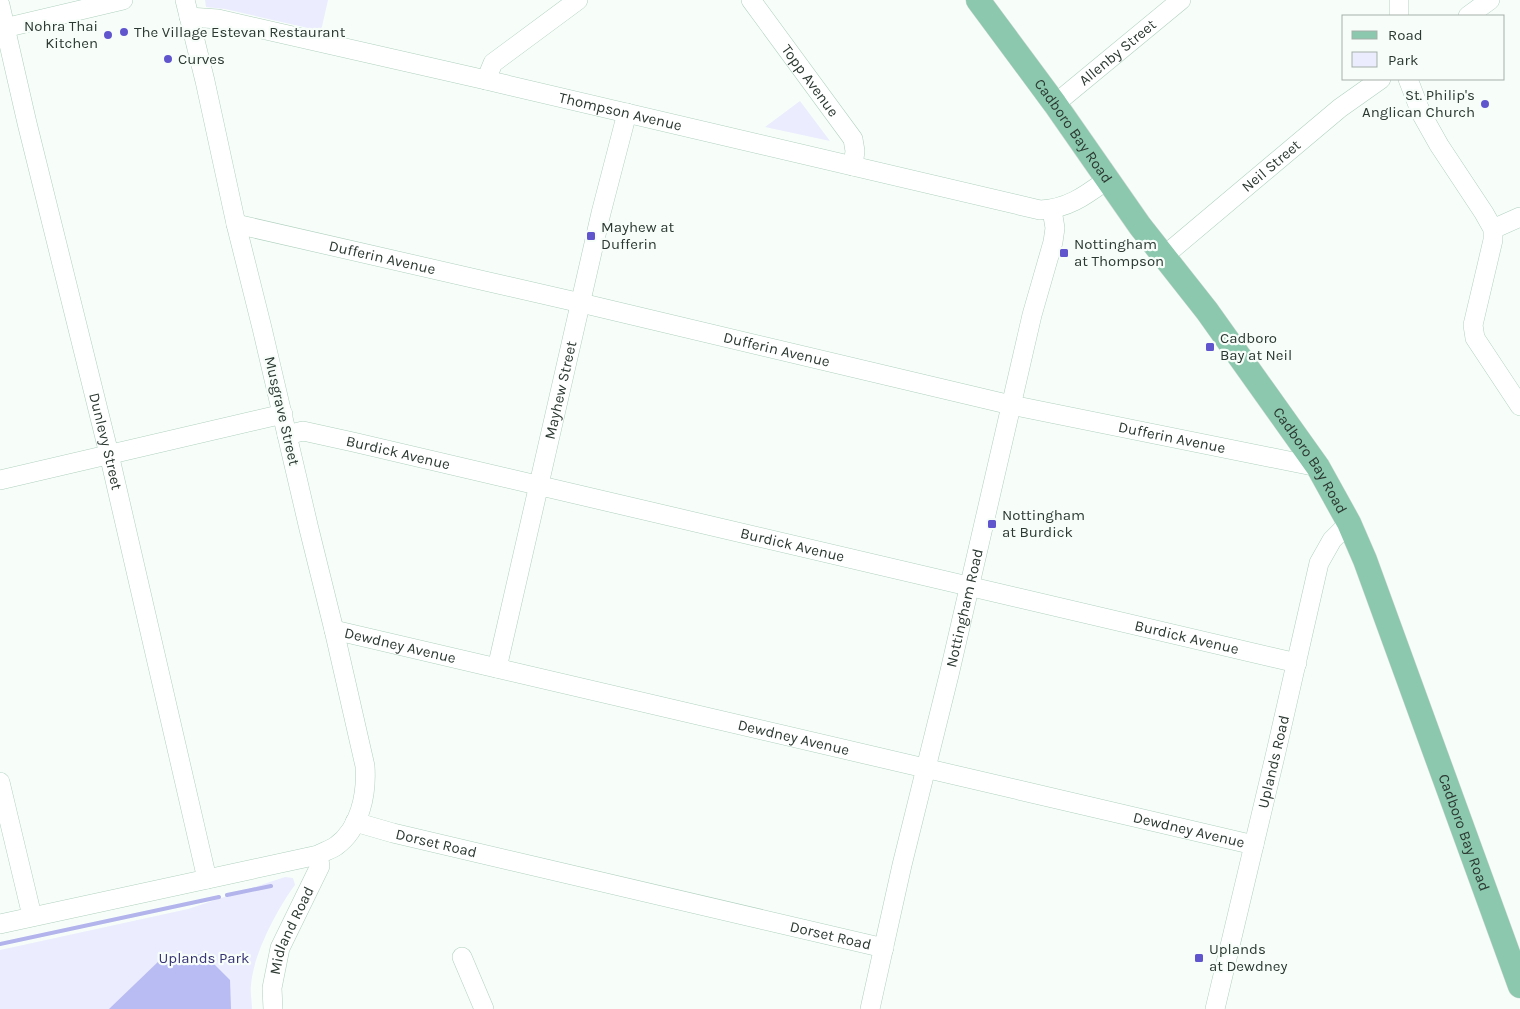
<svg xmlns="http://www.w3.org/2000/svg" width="1520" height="1009" viewBox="0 0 1520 1009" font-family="Karla,sans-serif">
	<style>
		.green { fill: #ebecfd }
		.forest { fill: #b9bbf3 }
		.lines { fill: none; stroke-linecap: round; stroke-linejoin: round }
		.stream { stroke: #b2b4eb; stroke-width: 4 }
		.minor-casing { stroke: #b0d1bf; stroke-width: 20 }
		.major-casing { stroke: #d9dbda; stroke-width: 25 }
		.minor { stroke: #fff; stroke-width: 19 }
		.major { stroke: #8bc8ad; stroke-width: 24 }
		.poi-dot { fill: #6155ce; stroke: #f7fefa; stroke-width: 2 }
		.labels { text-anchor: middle; stroke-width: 4.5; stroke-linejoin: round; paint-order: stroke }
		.poi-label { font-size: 15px; fill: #2c3932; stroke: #f7fefa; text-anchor: start }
		.street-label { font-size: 15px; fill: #2c3932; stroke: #f7fefa }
		.park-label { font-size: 15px; fill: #373273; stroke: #f7fefa }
	</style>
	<rect width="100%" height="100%" fill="#f7fefa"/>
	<!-- green -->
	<path class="green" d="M205 0H328L321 31 225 9 206 7Z
		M800 101 830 141 765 127Z
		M285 877 293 878 295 885C277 909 253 955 251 985 250 993 252 1001 252 1009H0V950L188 909Z"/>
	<!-- forest -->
	<path class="forest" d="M204 954 230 980 231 1009H109L161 959Z"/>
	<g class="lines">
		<!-- stream -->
		<path class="stream" d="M227 895 271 886
			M0 944 219 897"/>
		<!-- minor casing -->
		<g class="minor-casing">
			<g id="minor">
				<path id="s1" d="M751 0 853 139 855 151 853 166"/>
				<path id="s2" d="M0 5 27 123 109 454 207 879"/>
				<path d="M1399 16V0"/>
				<path d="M1468 16 1490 0"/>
				<path id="s3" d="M189 17 218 19 486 80 1040 210C1068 209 1086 195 1108 179"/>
				<path d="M0 29 123 0"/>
				<path d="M1408 79 1421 113 1439 145 1484 213 1493 229V240L1473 325 1475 338 1520 406"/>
				<path d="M486 80 493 63 578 0"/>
				<path id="s4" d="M1055 104 1181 0"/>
				<path id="s5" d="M236 224 581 303 1011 405 1318 467"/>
				<path d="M1493 229 1520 217"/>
				<path id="s6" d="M1164 256 1340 108 1381 79"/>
				<path id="s7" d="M287 435 303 431 353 442 1297 663"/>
				<path d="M0 480 283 414"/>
				<path id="s8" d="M334 630 1254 845"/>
				<path id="s9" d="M497 668 601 213 627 113"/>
				<path d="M0 782 32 916"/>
				<path id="s10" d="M355 822 393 833 884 948"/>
				<path d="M0 924 318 855C323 852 330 850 336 846 360 829 367 794 365 766L334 630 309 529 262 328 236 224 205 81 185 0"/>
				<path d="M462 957 484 1009"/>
				<path id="s11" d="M273 1009 272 988 280 948 320 866 318 855"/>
				<path id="s12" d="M870 1009 902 865 949 675 1032 315 1053 242 1055 228 1052 210"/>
				<path id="s13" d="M1215 1009 1276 752 1319 563 1332 540 1349 523"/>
			</g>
		</g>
		<!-- major casing -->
		<g class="major-casing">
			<g id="major">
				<path id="s14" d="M978 0 1055 104 1140 226 1207 311 1318 467 1349 523 1365 560 1520 986"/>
			</g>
		</g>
		<!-- minor -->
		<use href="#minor" class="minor"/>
		<!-- major -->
		<use href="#major" class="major"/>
	</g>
	<!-- markers -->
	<g class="poi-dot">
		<circle cx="124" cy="32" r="5"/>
		<circle cx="108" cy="35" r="5"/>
		<circle cx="168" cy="59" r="5"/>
		<circle cx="1485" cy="104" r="5"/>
		<rect x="586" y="231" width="10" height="10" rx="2.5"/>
		<rect x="1059" y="248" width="10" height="10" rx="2.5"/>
		<rect x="1205" y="342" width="10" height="10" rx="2.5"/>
		<rect x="987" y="519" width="10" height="10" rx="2.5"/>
		<rect x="1194" y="953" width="10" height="10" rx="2.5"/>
	</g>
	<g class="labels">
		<!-- poi labels -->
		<g class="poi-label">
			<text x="98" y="31" text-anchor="end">Nohra Thai<tspan x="98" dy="17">Kitchen</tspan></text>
			<text x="134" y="37">The Village Estevan Restaurant</text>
			<text x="178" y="64">Curves</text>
			<text x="1475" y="100" text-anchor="end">St. Philip's<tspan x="1475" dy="17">Anglican Church</tspan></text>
			<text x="601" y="232">Mayhew at<tspan x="601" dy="17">Dufferin</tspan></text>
			<text x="1074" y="249">Nottingham<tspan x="1074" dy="17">at Thompson</tspan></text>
			<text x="1220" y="343">Cadboro<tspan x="1220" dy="17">Bay at Neil</tspan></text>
			<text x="1002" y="520">Nottingham<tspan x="1002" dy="17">at Burdick</tspan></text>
			<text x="1209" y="954">Uplands<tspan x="1209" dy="17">at Dewdney</tspan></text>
		</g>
		<!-- street labels -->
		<g class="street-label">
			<text dy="5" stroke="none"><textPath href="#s4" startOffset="81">Allenby Street</textPath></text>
			<text dy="5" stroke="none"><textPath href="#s1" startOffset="100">Topp Avenue</textPath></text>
			<text dy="5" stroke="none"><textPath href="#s3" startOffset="442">Thompson Avenue</textPath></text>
			<text dy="5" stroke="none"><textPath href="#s14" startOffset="162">Cadboro Bay Road</textPath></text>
			<text dy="5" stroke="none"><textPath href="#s6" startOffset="140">Neil Street</textPath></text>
			<text dy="5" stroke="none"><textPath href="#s5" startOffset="150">Dufferin Avenue</textPath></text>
			<text dy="5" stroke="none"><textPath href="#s5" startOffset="555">Dufferin Avenue</textPath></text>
			<text dy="5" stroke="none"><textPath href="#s9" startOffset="285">Mayhew Street</textPath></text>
			<text transform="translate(282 411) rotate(77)" y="5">Musgrave Street</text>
			<text dy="5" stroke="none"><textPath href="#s5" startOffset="960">Dufferin Avenue</textPath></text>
			<text dy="5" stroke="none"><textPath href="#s2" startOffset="449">Dunlevy Street</textPath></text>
			<text dy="5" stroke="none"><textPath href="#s7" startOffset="114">Burdick Avenue</textPath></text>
			<text dy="5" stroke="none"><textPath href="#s14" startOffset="568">Cadboro Bay Road</textPath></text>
			<text dy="5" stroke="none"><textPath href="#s7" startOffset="519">Burdick Avenue</textPath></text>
			<text dy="5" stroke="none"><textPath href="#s12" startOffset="412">Nottingham Road</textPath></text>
			<text dy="5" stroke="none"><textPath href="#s7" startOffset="924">Burdick Avenue</textPath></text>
			<text dy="5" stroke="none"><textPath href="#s8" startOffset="68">Dewdney Avenue</textPath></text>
			<text dy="5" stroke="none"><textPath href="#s8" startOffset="472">Dewdney Avenue</textPath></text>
			<text dy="5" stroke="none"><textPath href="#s13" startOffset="254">Uplands Road</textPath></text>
			<text dy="5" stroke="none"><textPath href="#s8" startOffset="878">Dewdney Avenue</textPath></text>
			<text dy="5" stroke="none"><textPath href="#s14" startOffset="972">Cadboro Bay Road</textPath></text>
			<text dy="5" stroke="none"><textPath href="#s10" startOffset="84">Dorset Road</textPath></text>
			<text dy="5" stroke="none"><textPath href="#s11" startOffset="82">Midland Road</textPath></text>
			<text dy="5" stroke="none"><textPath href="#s10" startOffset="489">Dorset Road</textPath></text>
		</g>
		<!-- park labels -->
		<g class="park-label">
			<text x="204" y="963">Uplands Park</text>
		</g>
	</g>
	<!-- legend -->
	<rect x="1342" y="15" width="162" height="65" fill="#f7fefa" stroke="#a6afaa"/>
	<rect x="1352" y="31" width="25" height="8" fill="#8bc8ad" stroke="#a6afaa"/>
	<text x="1388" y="40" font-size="15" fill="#2c3932">Road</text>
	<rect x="1352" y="52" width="25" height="15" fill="#ebecfd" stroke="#a6afaa"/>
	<text x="1388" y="65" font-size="15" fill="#2c3932">Park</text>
</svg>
